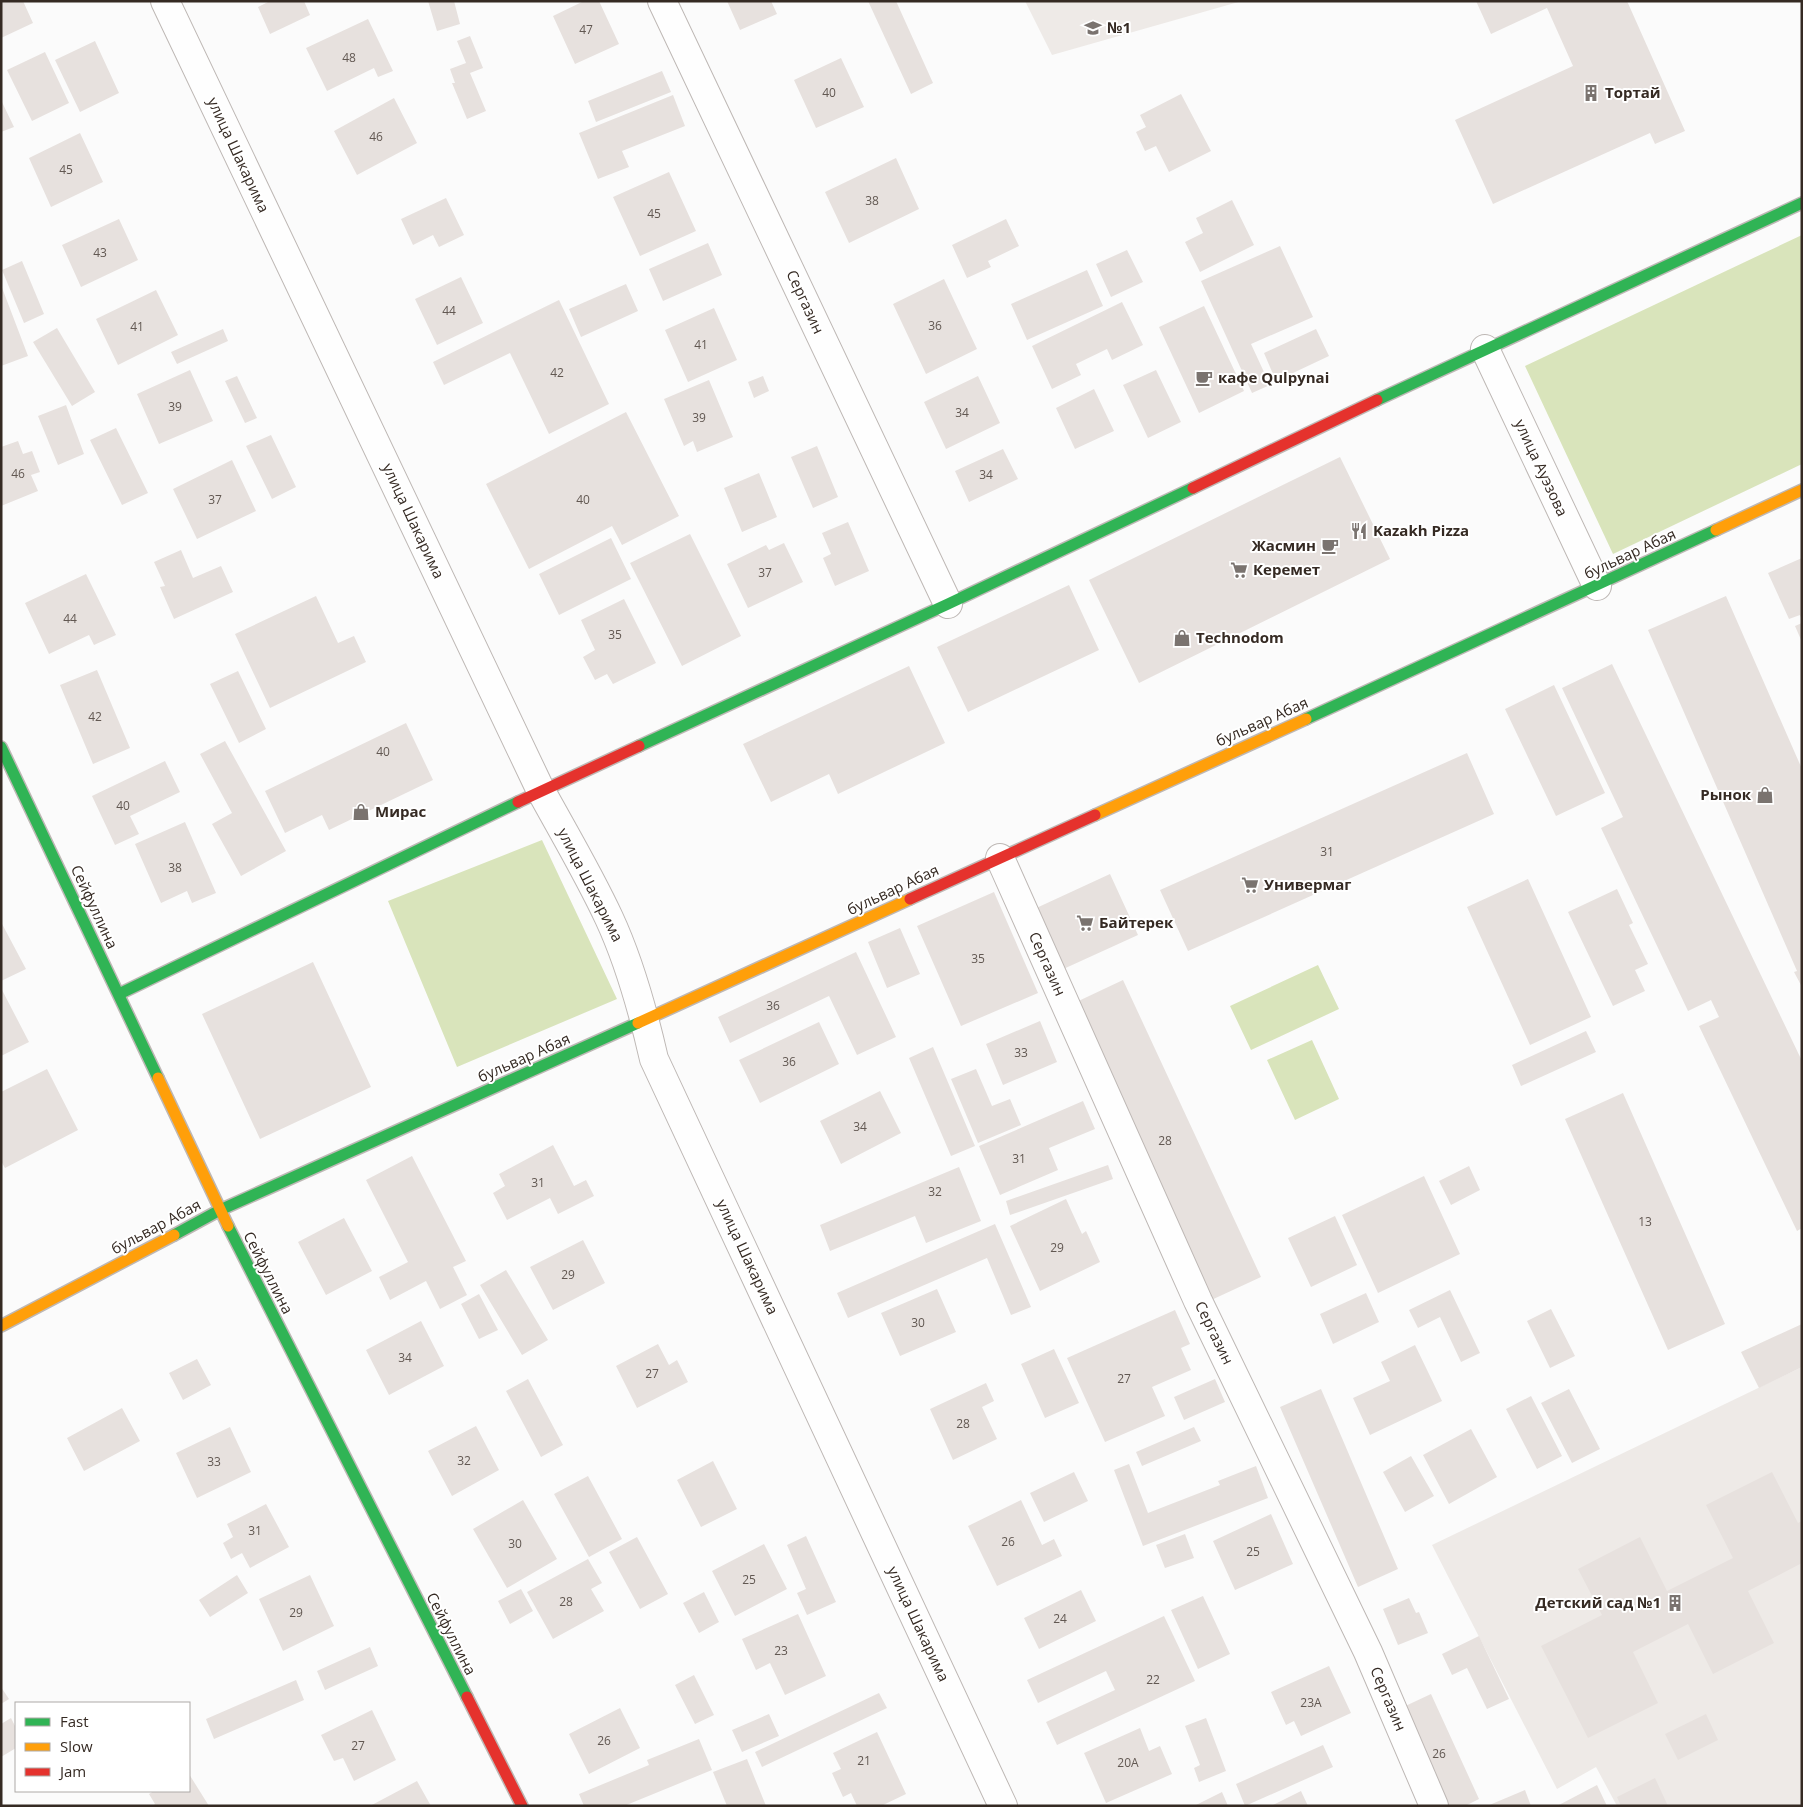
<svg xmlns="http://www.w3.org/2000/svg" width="1803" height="1807" viewBox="0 0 1803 1807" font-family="'Open Sans',sans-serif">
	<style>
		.built { fill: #eeeae7 }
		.green { fill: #d9e4bb }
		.building { fill: #e7e1de }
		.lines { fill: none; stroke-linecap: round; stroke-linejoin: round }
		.street-casing { stroke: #beb8b5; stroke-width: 30 }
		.fast-casing { stroke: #beb8b5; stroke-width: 14 }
		.slow-casing { stroke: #beb8b5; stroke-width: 14 }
		.jam-casing { stroke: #beb8b5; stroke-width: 14 }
		.street { stroke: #fefefe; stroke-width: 28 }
		.fast { stroke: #30b455; stroke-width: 11 }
		.slow { stroke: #ff9f0a; stroke-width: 11 }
		.jam { stroke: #e5322d; stroke-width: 11 }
		.labels { text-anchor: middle; stroke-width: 4; stroke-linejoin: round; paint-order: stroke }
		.number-label { font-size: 12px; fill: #625852 }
		.poi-label { font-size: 15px; font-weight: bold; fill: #352a23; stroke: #fff; text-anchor: start }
		.street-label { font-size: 15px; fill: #352a23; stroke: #fff }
	</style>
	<rect width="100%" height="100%" fill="#fbfbfb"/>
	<!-- built -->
	<path class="built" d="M1025 1H1242L1052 55Z
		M1802 1367V1806H1617L1596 1767 1557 1789 1432 1545Z"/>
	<!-- green -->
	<path class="green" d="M1802 235V464L1613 554 1525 366Z
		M542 840 617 999 457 1067 388 901Z
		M1318 965 1339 1009 1251 1050 1230 1006Z
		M1312 1040 1339 1099 1295 1120 1267 1060Z"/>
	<!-- building -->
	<path class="building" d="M1 1H23L33 23 1 38Z
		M270 1H304L310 15 270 34 258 7Z
		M428 1H454L460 24 437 31Z
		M584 1H599L619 44 575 64 553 16Z
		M727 1H771L777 14 740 30Z
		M868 1H896L933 83 911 94Z
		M1476 1H1627L1685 131 1655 144 1650 133 1493 204 1455 120 1573 66 1547 8 1491 34Z
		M368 19 393 71 378 77 374 68 327 91 306 48Z
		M470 36 483 68 470 73 486 111 467 119 452 83H455L450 69 466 63 457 41Z
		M95 41 119 93 80 112 55 60Z
		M45 52 69 103 32 121 7 70Z
		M841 58 864 107 816 128 794 80Z
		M662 71 671 92 596 122 588 101Z
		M1181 94 1211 151 1169 172 1156 146 1145 151 1136 132 1146 127 1140 115Z
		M673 95 685 126 622 151 629 167 598 179 579 133Z
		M394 98 417 143 357 175 334 131Z
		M1 100 14 127 1 132Z
		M80 133 103 182 51 207 29 158Z
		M896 158 919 209 849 243 825 192Z
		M669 172 696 231 640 256 613 197Z
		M446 198 464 235 439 247 433 235 413 245 401 219Z
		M1232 200 1254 245 1200 272 1185 242 1203 233 1196 218Z
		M119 219 138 260 81 287 62 245Z
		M1006 219 1019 246 988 261 991 267 967 278 952 245Z
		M708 243 722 275 663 301 649 269Z
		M1280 246 1313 317 1251 344 1270 385 1252 393 1201 281Z
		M1127 250 1143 282 1111 297 1096 264Z
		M22 261 44 314 24 323 2 270Z
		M1087 270 1103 306 1027 340 1011 304Z
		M461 277 483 323 437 345 415 299Z
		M944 279 977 349 926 374 893 304Z
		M626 284 638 311 581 337 569 309Z
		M1 285 28 356 1 366Z
		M156 290 178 335 118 365 96 319Z
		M559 300 609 404 549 434 510 353 444 385 433 362Z
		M1122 302 1143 345 1112 360 1107 349 1076 364 1081 375 1052 389 1032 346Z
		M1204 306 1244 391 1199 413 1159 327Z
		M714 308 737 360 688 382 665 330Z
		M57 328 95 392 72 406 33 342Z
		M223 329 228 341 177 364 171 352Z
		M1316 329 1329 356 1276 381 1264 353Z
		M190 370 213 421 159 444 137 394Z
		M1156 370 1181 422 1148 438 1123 385Z
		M237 376 257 418 245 423 225 381Z
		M763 376 769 391 754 398 748 382Z
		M978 376 1000 423 946 449 924 402Z
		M709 380 733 437 697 452 693 441 684 446 664 399Z
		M1094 389 1114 431 1075 449 1056 408Z
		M66 405 84 454 58 465 38 416Z
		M626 412 679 516 622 545 612 526 529 569 486 484Z
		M116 428 148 493 122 505 90 440Z
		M271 435 296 487 272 499 246 446Z
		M18 441 23 454 32 451 40 472 31 475 38 491 1 506V447Z
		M817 446 838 497 813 508 791 457Z
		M1003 449 1018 479 969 502 955 471Z
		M1340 457 1390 559 1139 683 1089 580Z
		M232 460 256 511 197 539 173 489Z
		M759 473 777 517 742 532 724 488Z
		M848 522 869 571 835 586 823 558 831 554 822 533Z
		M690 534 741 636 682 666 630 563Z
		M611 538 631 579 559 615 539 574Z
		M784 543 803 582 748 608 727 564 766 545 769 550Z
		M181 550 193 578 221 566 233 592 174 619 160 587 165 586 154 562Z
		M1802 558V620L1800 615 1789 619 1768 573Z
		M86 574 116 635 94 645 89 635 49 654 25 603Z
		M1069 585 1099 650 968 712 937 647Z
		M316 596 338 643 354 636 366 662 270 708 235 634Z
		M1726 596 1802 769V987L1794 972 1797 971 1648 630Z
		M624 599 656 663 613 684 607 674 595 680 583 657 595 650 581 620Z
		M1802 623V642L1795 626Z
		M1612 664 1802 1061V1228L1797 1231 1699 1026 1719 1017 1711 1000 1688 1011 1601 828 1623 817 1562 688Z
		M909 666 945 743 838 794 829 774 771 802 743 744Z
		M97 670 130 748 93 764 60 685Z
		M238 671 266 729 239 743 210 684Z
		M1554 685 1605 793 1556 816 1505 709Z
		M406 723 433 780 329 830 322 815 285 833 265 791Z
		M225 741 286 851 241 876 212 824 232 813 200 754Z
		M1467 753 1494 814 1188 951 1160 890Z
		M165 761 180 792 130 816 139 834 115 845 92 796Z
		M185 822 216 893 192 903 187 891 161 903 135 844Z
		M1110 874 1138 935 1059 971 1032 910Z
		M1528 879 1591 1017 1530 1045 1467 907Z
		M1617 889 1633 923 1629 925 1648 964 1635 970 1645 991 1613 1006 1568 912Z
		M994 892 1038 993 961 1026 917 926Z
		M1 922 26 969 1 981Z
		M900 928 920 974 887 988 868 942Z
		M856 952 896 1037 857 1055 829 996 730 1043 718 1017Z
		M313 962 371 1087 260 1139 202 1014Z
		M1123 980 1261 1277 1207 1302 1070 1005Z
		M1 988 29 1042 1 1056Z
		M1040 1021 1057 1062 1003 1085 986 1044Z
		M819 1022 839 1064 760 1103 739 1060Z
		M1586 1031 1596 1052 1521 1086 1512 1065Z
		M933 1047 975 1146 951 1156 909 1058Z
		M47 1069 78 1130 5 1168 1 1161V1092Z
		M976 1069 992 1106 1010 1099 1021 1125 978 1143 951 1079Z
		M880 1091 901 1133 841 1164 820 1121Z
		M1623 1093 1725 1324 1668 1350 1565 1119Z
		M1083 1101 1095 1129 1049 1148 1058 1170 1000 1195 979 1146Z
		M553 1145 574 1186 586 1180 594 1196 558 1214 550 1198 507 1220 493 1193 505 1186 499 1174Z
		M412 1156 466 1261 453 1267 467 1295 440 1309 426 1281 390 1300 379 1277 408 1262 366 1180Z
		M1108 1165 1113 1179 1010 1215 1006 1201Z
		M1469 1166 1480 1190 1451 1205 1439 1181Z
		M959 1167 981 1221 926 1243 915 1216 830 1251 820 1225Z
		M1424 1176 1460 1254 1378 1293 1342 1215Z
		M1066 1199 1082 1234 1086 1231 1100 1262 1040 1291 1010 1226Z
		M1335 1216 1357 1265 1311 1287 1288 1238Z
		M344 1218 372 1271 326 1295 298 1242Z
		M995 1224 1031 1307 1011 1315 987 1258 848 1318 837 1293Z
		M583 1240 605 1283 553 1310 530 1267Z
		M506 1270 548 1340 522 1355 480 1285Z
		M937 1289 956 1332 900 1356 881 1313Z
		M1450 1290 1480 1353 1461 1362 1440 1317 1418 1328 1409 1310Z
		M1366 1293 1379 1322 1333 1344 1320 1314Z
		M479 1294 498 1330 479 1339 461 1304Z
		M1551 1309 1575 1356 1550 1368 1527 1321Z
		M1175 1310 1190 1344 1181 1348 1191 1370 1152 1387 1165 1416 1105 1442 1067 1358Z
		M421 1321 444 1366 389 1395 366 1350Z
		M1802 1324V1367L1759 1388 1741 1352Z
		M658 1344 669 1365 677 1360 688 1382 637 1408 616 1366Z
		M1415 1345 1442 1401 1370 1435 1353 1398 1390 1381 1381 1362Z
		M1054 1349 1079 1403 1045 1418 1021 1364Z
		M197 1359 211 1385 183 1400 169 1373Z
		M528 1379 563 1445 541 1457 506 1391Z
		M1215 1379 1225 1402 1184 1420 1174 1397Z
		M986 1383 994 1401 982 1407 997 1439 953 1460 930 1409Z
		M1321 1389 1398 1569 1358 1587 1280 1407Z
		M1569 1389 1600 1449 1572 1463 1541 1403Z
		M1531 1396 1562 1456 1537 1469 1506 1409Z
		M122 1408 140 1441 84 1471 67 1438Z
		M476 1426 499 1470 452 1496 428 1451Z
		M230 1427 251 1472 197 1498 176 1453Z
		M1194 1427 1201 1441 1142 1466 1136 1452Z
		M1471 1429 1497 1477 1449 1504 1423 1455Z
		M1411 1456 1434 1496 1405 1512 1383 1472Z
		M713 1461 737 1509 701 1527 677 1480Z
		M1129 1464 1148 1513 1220 1485 1218 1481 1256 1466 1268 1498 1143 1546 1114 1470Z
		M1074 1472 1088 1501 1044 1522 1030 1493Z
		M1772 1472 1798 1523 1802 1521V1563L1748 1591 1774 1643 1713 1674 1688 1624 1633 1652 1658 1703 1588 1738 1541 1646 1602 1615 1578 1569 1640 1537 1667 1591 1733 1558 1706 1505Z
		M588 1476 622 1539 589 1557 554 1494Z
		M523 1500 557 1559 507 1588 473 1529Z
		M1021 1500 1042 1545 1054 1539 1062 1556 997 1586 968 1526Z
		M266 1504 289 1547 250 1568 242 1553 231 1559 223 1543 233 1537 227 1524Z
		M1271 1514 1293 1564 1235 1590 1213 1541Z
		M1185 1534 1194 1558 1165 1568 1156 1545Z
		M806 1536 836 1602 807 1615 797 1593 806 1589 787 1545Z
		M637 1537 668 1594 640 1609 609 1552Z
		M764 1544 787 1589 735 1616 712 1571Z
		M588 1559 602 1583 591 1589 604 1611 553 1639 527 1592Z
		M237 1575 248 1593 210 1617 199 1600Z
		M310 1575 334 1626 283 1651 259 1599Z
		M521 1589 533 1611 510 1624 498 1601Z
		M1081 1590 1096 1621 1039 1649 1024 1618Z
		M704 1592 719 1622 699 1633 683 1603Z
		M1203 1596 1230 1654 1198 1669 1171 1610Z
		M1409 1598 1416 1613 1419 1612 1428 1633 1398 1645 1383 1609Z
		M798 1614 826 1676 785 1695 770 1663 756 1670 742 1639Z
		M1164 1616 1195 1681 1057 1745 1046 1722 1115 1690 1106 1671 1038 1703 1027 1680Z
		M1479 1636 1509 1699 1487 1709 1467 1668 1452 1675 1442 1654Z
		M370 1647 378 1666 325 1690 317 1671Z
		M1329 1666 1351 1713 1301 1736 1294 1721 1286 1725 1271 1692Z
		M694 1675 714 1715 695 1724 675 1685Z
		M296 1680 304 1700 214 1739 206 1719Z
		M1 1687 9 1699 1 1704Z
		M879 1693 887 1708 762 1767 755 1752Z
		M1431 1694 1479 1799 1465 1806H1444L1399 1709Z
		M620 1708 640 1748 589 1774 569 1734Z
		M372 1710 396 1760 354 1781 343 1758 334 1761 321 1735Z
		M769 1714 779 1736 742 1752 732 1730Z
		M1706 1714 1718 1740 1678 1760 1665 1734Z
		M11 1718 16 1728V1748L1 1757V1724Z
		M1206 1718 1226 1771 1199 1782 1194 1768 1200 1765 1185 1726Z
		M1140 1728 1149 1751 1160 1746 1172 1774 1106 1803 1084 1753Z
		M877 1732 906 1794 881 1806H857L851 1793 843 1797 832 1773 841 1769 833 1753Z
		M699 1739 712 1770 624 1806H584L579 1794 649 1765 647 1760Z
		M1323 1745 1333 1767 1245 1806 1236 1784Z
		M747 1759 766 1806H727L713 1772Z
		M189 1774 209 1806H153L155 1804 149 1794 154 1791H189Z
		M1655 1778 1668 1806H1621L1617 1797Z
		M417 1781 431 1806H370Z
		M1597 1785 1607 1806H1557Z
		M1525 1790 1531 1806H1487Z
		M1301 1791 1308 1806H1271Z
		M1222 1792 1228 1806H1194Z"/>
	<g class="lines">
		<!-- street casing -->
		<g class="street-casing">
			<path id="street" d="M165 1 541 791C564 833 589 875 609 918 630 963 643 1011 654 1059L1003 1806
				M662 1 948 604
				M1485 349 1597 586
				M1000 858 1198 1301 1368 1652 1434 1806"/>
		</g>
		<!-- fast casing -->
		<g class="fast-casing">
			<path id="fast" d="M1377 400 1802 203
				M1306 719 1716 530
				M639 746 948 604 1193 488
				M1 747 158 1078
				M119 994 518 802
				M228 1226 467 1697
				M174 1235 220 1210 638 1023"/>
		</g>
		<!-- slow casing -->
		<g class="slow-casing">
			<path id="slow" d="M1716 530 1802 490
				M1095 815 1306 719
				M638 1023 910 899
				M158 1078 228 1226
				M1 1326 174 1235"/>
		</g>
		<!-- jam casing -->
		<g class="jam-casing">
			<path id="jam" d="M1193 488 1377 400
				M518 802 639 746
				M910 899 1095 815
				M467 1697 522 1806"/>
		</g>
		<!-- street -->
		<use href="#street" class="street"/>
		<!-- fast -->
		<use href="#fast" class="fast"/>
		<!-- slow -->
		<use href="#slow" class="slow"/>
		<!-- jam -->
		<use href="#jam" class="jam"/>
	</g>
	<!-- icons -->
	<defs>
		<g id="school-bare" transform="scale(1.35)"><path d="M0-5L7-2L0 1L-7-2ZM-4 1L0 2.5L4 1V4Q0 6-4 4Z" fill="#7a736f" stroke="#fff" stroke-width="2.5" paint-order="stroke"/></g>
		<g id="building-bare" transform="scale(1.35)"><path d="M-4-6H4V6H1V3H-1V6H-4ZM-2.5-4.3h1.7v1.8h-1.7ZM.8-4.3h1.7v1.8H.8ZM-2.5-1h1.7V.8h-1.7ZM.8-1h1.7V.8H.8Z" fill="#7a736f" stroke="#fff" stroke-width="2.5" paint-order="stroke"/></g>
		<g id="cafe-bare" transform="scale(1.35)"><path d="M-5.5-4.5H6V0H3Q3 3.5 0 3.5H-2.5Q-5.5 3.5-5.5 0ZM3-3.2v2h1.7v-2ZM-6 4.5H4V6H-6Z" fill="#7a736f" stroke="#fff" stroke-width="2.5" paint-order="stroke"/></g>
		<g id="restaurant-bare" transform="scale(1.35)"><path d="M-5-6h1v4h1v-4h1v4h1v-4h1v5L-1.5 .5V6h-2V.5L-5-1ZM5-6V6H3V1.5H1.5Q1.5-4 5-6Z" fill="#7a736f" stroke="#fff" stroke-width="2.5" paint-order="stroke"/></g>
		<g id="supermarket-bare" transform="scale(1.35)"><path d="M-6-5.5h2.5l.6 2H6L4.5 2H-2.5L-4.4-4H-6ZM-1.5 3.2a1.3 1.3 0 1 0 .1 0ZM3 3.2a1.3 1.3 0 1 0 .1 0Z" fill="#7a736f" stroke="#fff" stroke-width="2.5" paint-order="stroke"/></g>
		<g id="shop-bare" transform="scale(1.35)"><path d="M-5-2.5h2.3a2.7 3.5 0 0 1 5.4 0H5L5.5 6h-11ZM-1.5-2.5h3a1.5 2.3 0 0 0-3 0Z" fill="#7a736f" stroke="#fff" stroke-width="2.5" paint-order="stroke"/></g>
	</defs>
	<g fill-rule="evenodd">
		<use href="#school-bare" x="1093" y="28"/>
		<use href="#building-bare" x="1591" y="93"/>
		<use href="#cafe-bare" x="1204" y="378"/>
		<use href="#restaurant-bare" x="1359" y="531"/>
		<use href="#cafe-bare" x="1330" y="546"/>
		<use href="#supermarket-bare" x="1239" y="570"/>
		<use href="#shop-bare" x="1182" y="638"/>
		<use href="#shop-bare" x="1765" y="795"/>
		<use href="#shop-bare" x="361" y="812"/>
		<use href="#supermarket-bare" x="1250" y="885"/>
		<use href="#supermarket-bare" x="1085" y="923"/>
		<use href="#building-bare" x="1675" y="1603"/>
	</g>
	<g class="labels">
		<!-- number labels -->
		<g class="number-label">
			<text x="586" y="34">47</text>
			<text x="349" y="62">48</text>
			<text x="829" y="97">40</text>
			<text x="376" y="141">46</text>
			<text x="66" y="174">45</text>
			<text x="872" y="205">38</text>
			<text x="654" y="218">45</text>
			<text x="100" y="257">43</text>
			<text x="449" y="315">44</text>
			<text x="935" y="330">36</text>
			<text x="137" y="331">41</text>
			<text x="701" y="349">41</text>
			<text x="557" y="377">42</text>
			<text x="175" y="411">39</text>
			<text x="962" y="417">34</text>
			<text x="699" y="422">39</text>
			<text x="18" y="478">46</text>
			<text x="986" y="479">34</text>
			<text x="215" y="504">37</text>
			<text x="583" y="504">40</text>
			<text x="765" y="577">37</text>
			<text x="70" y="623">44</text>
			<text x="615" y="639">35</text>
			<text x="95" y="721">42</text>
			<text x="383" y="756">40</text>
			<text x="123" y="810">40</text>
			<text x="1327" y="856">31</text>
			<text x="175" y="872">38</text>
			<text x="978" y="963">35</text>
			<text x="773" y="1010">36</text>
			<text x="1021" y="1057">33</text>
			<text x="789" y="1066">36</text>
			<text x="860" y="1131">34</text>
			<text x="1165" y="1145">28</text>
			<text x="1019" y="1163">31</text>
			<text x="538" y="1187">31</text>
			<text x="935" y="1196">32</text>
			<text x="1645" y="1226">13</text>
			<text x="1057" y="1252">29</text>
			<text x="568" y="1279">29</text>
			<text x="918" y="1327">30</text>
			<text x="405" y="1362">34</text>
			<text x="652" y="1378">27</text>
			<text x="1124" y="1383">27</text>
			<text x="963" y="1428">28</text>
			<text x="464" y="1465">32</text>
			<text x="214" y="1466">33</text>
			<text x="255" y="1535">31</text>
			<text x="1008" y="1546">26</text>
			<text x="515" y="1548">30</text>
			<text x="1253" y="1556">25</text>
			<text x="749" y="1584">25</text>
			<text x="566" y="1606">28</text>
			<text x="296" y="1617">29</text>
			<text x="1060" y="1623">24</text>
			<text x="781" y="1655">23</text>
			<text x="1153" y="1684">22</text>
			<text x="1311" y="1707">23А</text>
			<text x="604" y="1745">26</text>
			<text x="358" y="1750">27</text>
			<text x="1439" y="1758">26</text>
			<text x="864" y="1765">21</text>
			<text x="1128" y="1767">20А</text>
		</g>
		<!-- poi labels -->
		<g class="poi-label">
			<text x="1107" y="33">№1</text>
			<text x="1605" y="98">Тортай</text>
			<text x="1218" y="383">кафе Qulpynai</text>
			<text x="1373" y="536">Kazakh Pizza</text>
			<text x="1316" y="551" text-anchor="end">Жасмин</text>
			<text x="1253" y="575">Керемет</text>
			<text x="1196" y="643">Technodom</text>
			<text x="1751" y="800" text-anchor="end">Рынок</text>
			<text x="375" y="817">Мирас</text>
			<text x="1264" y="890">Универмаг</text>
			<text x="1099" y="928">Байтерек</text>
			<text x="1661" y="1608" text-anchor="end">Детский сад №1</text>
		</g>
		<!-- street labels -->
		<g class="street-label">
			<text transform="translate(238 155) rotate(65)" y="5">улица Шакарима</text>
			<text transform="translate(805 302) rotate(65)" y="5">Сергазин</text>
			<text transform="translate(1541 468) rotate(65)" y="5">улица Ауэзова</text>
			<text transform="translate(413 521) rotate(65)" y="5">улица Шакарима</text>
			<text transform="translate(1630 554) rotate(-25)" y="5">бульвар Абая</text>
			<text transform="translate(1262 722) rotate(-24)" y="5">бульвар Абая</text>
			<text transform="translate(590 885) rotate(63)" y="5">улица Шакарима</text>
			<text transform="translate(893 890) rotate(-25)" y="5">бульвар Абая</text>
			<text transform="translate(94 907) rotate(65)" y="5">Сейфуллина</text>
			<text transform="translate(1047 964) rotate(66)" y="5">Сергазин</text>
			<text transform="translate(524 1058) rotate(-24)" y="5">бульвар Абая</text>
			<text transform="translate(156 1227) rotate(-28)" y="5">бульвар Абая</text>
			<text transform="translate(747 1257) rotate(65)" y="5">улица Шакарима</text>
			<text transform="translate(268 1273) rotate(63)" y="5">Сейфуллина</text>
			<text transform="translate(1214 1333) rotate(64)" y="5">Сергазин</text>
			<text transform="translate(918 1624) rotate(65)" y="5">улица Шакарима</text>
			<text transform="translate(451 1634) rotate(63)" y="5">Сейфуллина</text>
			<text transform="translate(1388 1699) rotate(67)" y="5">Сергазин</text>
		</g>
	</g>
	<!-- border -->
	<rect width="1803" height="1807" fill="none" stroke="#352a23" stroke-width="5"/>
	<!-- legend -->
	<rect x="15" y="1702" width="175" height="90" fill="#ffffff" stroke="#aeaaa7"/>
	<rect x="25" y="1718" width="25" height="8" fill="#30b455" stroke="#aeaaa7"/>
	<text x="60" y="1727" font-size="15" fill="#352a23">Fast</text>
	<rect x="25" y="1743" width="25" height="8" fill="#ff9f0a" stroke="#aeaaa7"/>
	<text x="60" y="1752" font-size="15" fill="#352a23">Slow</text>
	<rect x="25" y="1768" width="25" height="8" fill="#e5322d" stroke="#aeaaa7"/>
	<text x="60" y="1777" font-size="15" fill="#352a23">Jam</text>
</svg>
